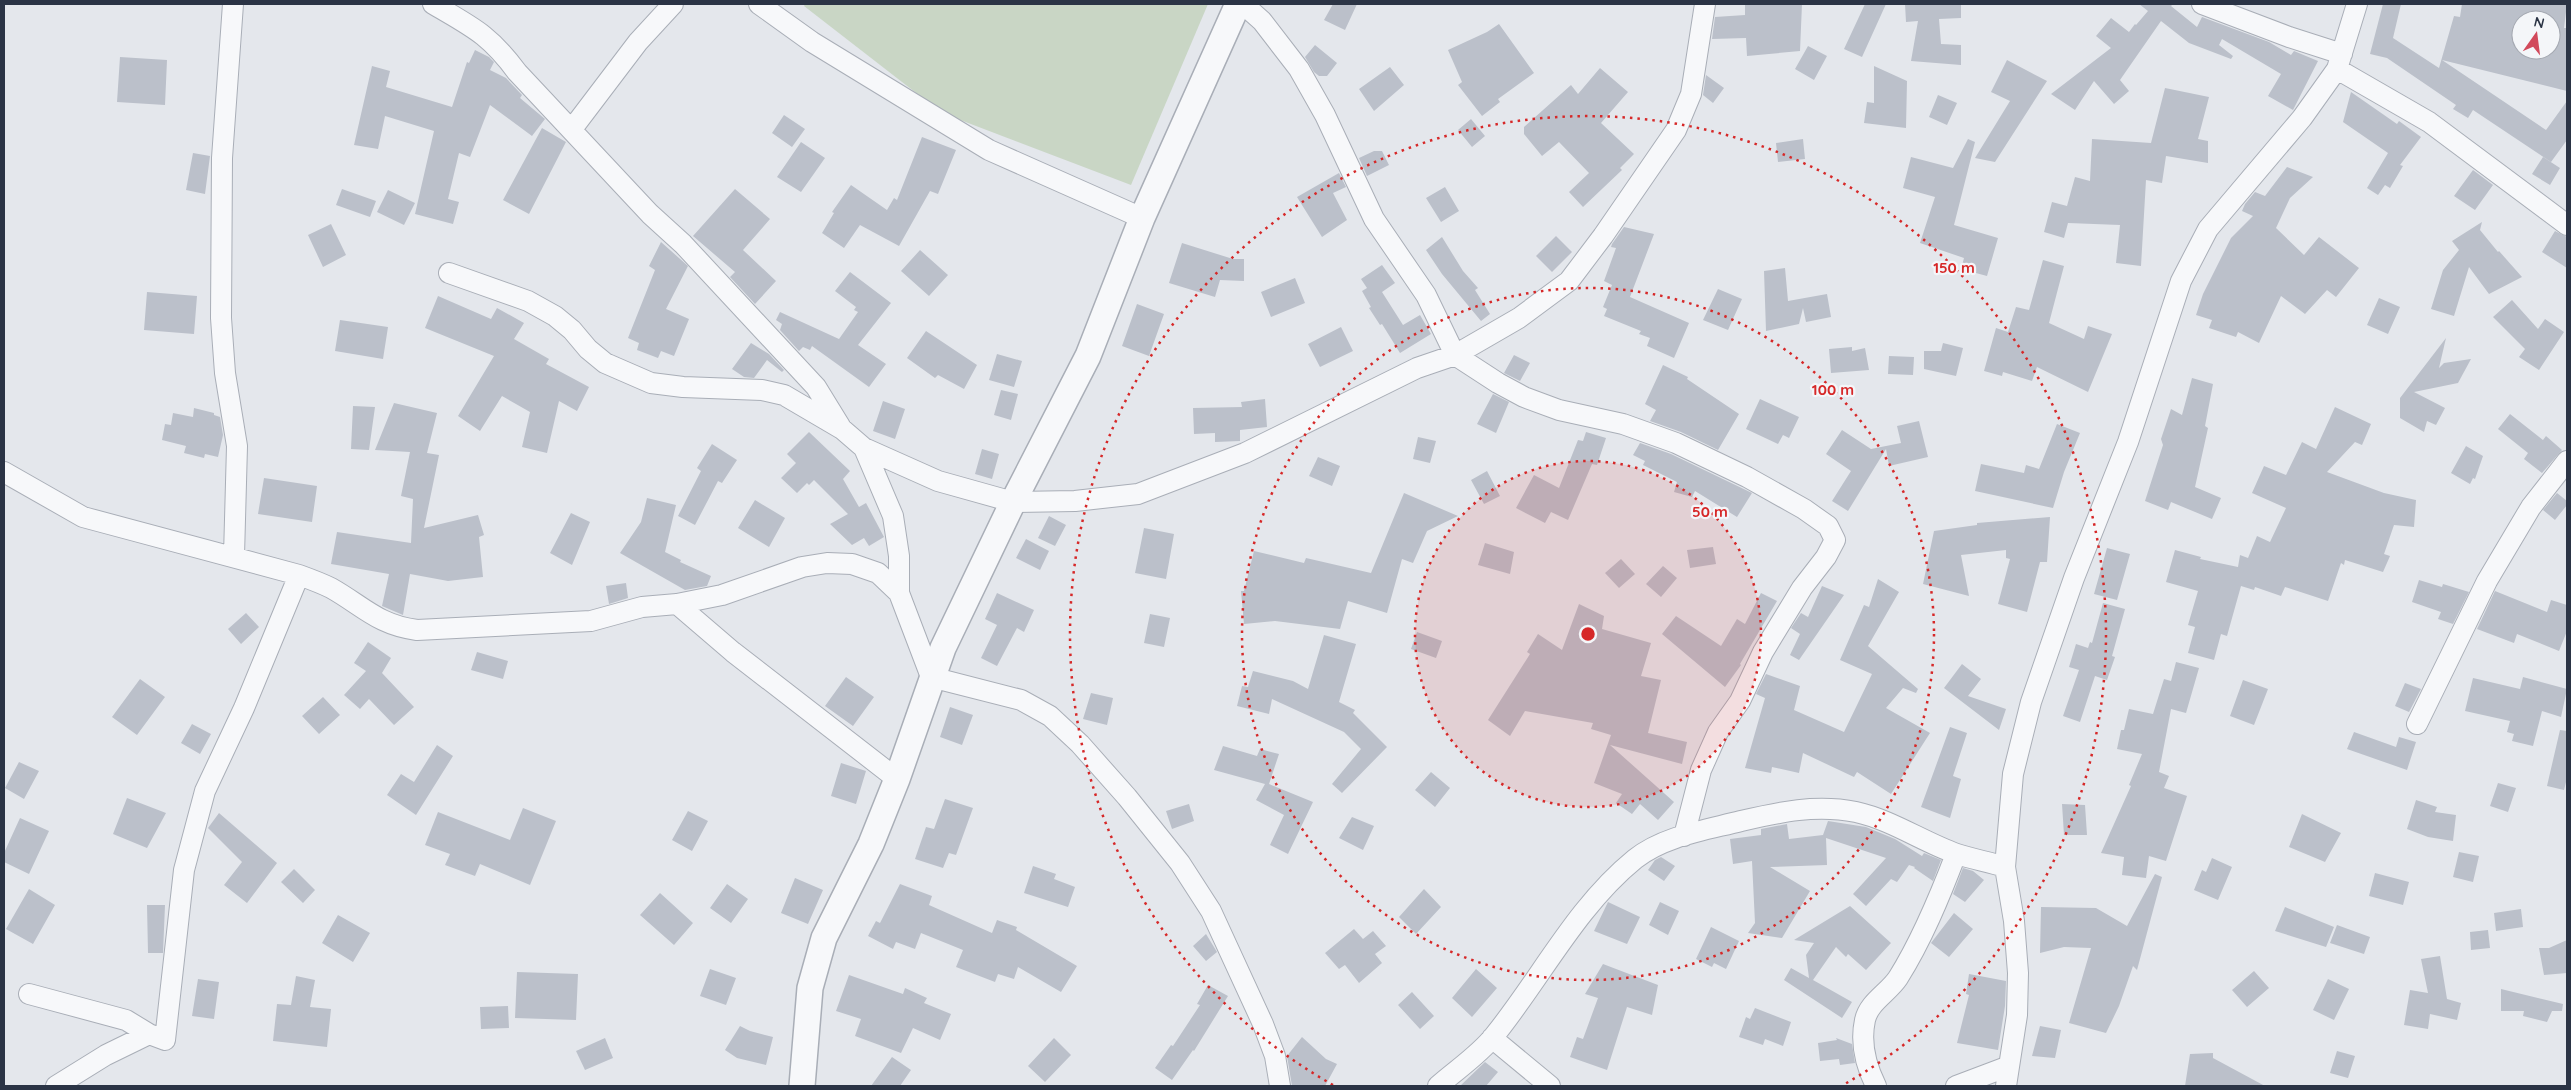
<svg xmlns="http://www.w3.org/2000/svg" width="2571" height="1090" viewBox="0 0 2571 1090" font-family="Quicksand,sans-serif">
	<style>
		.green { fill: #c9d6c5 }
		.building { fill: #bbc0ca; fill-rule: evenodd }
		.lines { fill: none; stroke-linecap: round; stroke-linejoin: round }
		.minor-casing { stroke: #a9aeb7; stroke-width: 22 }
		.tertiary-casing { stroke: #a9aeb7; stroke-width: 28 }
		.minor { stroke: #f7f8fa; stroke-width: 20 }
		.tertiary { stroke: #f7f8fa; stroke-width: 25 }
		.ring { fill: none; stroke: #d62828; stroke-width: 2.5; stroke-dasharray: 2.5 5 }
		.centre { fill: #d62828; stroke: #f4f6f9; stroke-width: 2.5 }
		.ring-label { font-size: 15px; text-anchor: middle; font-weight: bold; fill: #d62828; stroke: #f4f6f9; stroke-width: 4.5; stroke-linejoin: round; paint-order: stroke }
	</style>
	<rect width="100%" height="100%" fill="#e4e7ec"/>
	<!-- green -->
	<path class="green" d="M805 4H1208L1131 185 942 113 804 6Z"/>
	<!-- building -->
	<path class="building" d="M1333 4H1357L1345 30 1324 20Z
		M1745 4H1802L1800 51 1747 56 1746 38 1712 39 1715 17 1745 15Z
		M1865 4H1886L1862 57 1844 49Z
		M1905 4H1961V18L1939 19 1941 44 1961 45V65L1911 61 1918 21 1906 22Z
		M2139 4H2173L2171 6 2197 27 2202 17 2269 42 2291 55 2294 51 2318 61 2293 110 2268 96 2281 74 2222 39 2219 45 2233 56 2231 59 2189 43 2161 21 2120 80 2129 91 2114 104 2094 81 2075 110 2051 94 2111 48 2096 36 2111 18 2129 32 2135 24 2136 25 2148 11Z
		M2383 4H2401L2393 38 2439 68 2454 16 2460 17 2462 4H2567L2564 28H2567V91L2442 60 2546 130 2567 101V140L2551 162 2473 110 2468 118 2453 109 2456 105 2387 58 2370 54ZM2521 20H2551V50H2521Z
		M1499 24 1534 73 1498 99 1500 102 1482 116 1458 85 1462 82 1448 50 1487 32Z
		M1315 45 1337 63 1327 76H1319L1314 72 1305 57Z
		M1808 46 1827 56 1814 80 1795 69Z
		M475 50 489 57 494 62 490 70 506 78 522 95 520 98 545 119 532 136 490 105 470 157 459 153 448 199 459 202 453 224 415 214 434 131 385 116 378 149 354 145 372 66 390 71 386 87 452 107 467 62 469 63Z
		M120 57 167 60 165 105 117 102Z
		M2007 60 2047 81 1995 162 1975 158 2010 101 1991 92Z
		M1874 66 1907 81 1906 128 1864 123 1867 102 1874 103Z
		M1390 67 1404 85 1374 111 1359 89Z
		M1600 68 1628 92 1601 123 1634 154 1620 168 1622 170 1583 207 1569 192 1589 173 1559 142 1542 156 1524 134V127L1571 85 1578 94Z
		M1706 75 1724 88 1713 103 1703 95Z
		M2165 88 2209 97 2198 139 2208 141V163L2166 156 2162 183 2146 180 2141 266 2116 263 2120 225 2068 223 2064 238 2044 232 2052 202 2067 206 2075 177 2090 181 2092 139 2151 143Z
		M2351 92 2397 124 2399 121 2421 137 2400 165 2403 166 2390 188 2385 185 2378 195 2367 188 2388 153 2343 122Z
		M1938 95 1957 103 1947 125 1929 117Z
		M784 115 805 129 792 147 772 133Z
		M1471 119 1485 136 1472 147 1458 130Z
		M542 128 566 142 529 214 503 200Z
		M922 137 956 150 938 194 930 191 899 246 860 225 844 248 822 233 834 213 832 212 851 185 887 210 894 198 897 200Z
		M1803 139 1805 159 1778 162 1776 143Z
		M1968 139 1975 142 1954 225 1998 238 1987 276 1961 269 1964 258 1920 243 1935 197 1903 188 1911 157 1953 168Z
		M801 142 825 158 801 192 777 177Z
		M1374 151H1382L1389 165 1367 176 1359 158Z
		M193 153 210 156 205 194 186 190Z
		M2543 157 2560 168 2550 185 2532 174Z
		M2287 167 2313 177 2290 198 2276 228 2304 255 2319 237 2359 268 2336 297 2327 290 2305 314 2281 296 2259 343 2238 332 2236 337 2209 328 2212 320 2196 315 2203 294 2231 238 2253 216 2242 211 2245 204 2255 192 2265 196Z
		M2473 170 2493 185 2475 210 2454 196Z
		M1339 173 1346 187 1333 193 1347 220 1322 237 1297 197Z
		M1445 187 1459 211 1441 222 1426 198Z
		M342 189 376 201 370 217 336 205Z
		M735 189 770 219 743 250 776 281 755 304 730 277 735 272 693 236Z
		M388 190 415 203 404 225 377 212Z
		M2482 222 2480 230 2498 252 2499 251 2522 277 2489 294 2469 267 2454 316 2431 309 2443 270 2459 250 2452 241Z
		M331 224 346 255 323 267 308 235Z
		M1624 227 1654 234 1630 297 1689 323 1674 358 1647 346 1650 338 1639 334 1641 331 1604 316 1607 309 1603 307 1612 285 1604 281 1616 248 1611 247 1612 244Z
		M2555 231 2567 237V268L2542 252Z
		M1556 236 1572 252 1552 272 1536 256Z
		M1442 237 1463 271 1478 288 1475 290 1490 314 1481 321 1442 274 1426 250Z
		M661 242 688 266 666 309 689 319 674 356 661 351 658 358 637 350 639 343 628 338 655 270 649 266Z
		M1182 243 1233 259H1244V281L1220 280 1215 297 1169 283Z
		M920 250 948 275 929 296 901 271Z
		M2043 260 2064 266 2049 323 2084 339 2088 326 2112 334 2088 392 2037 367 2032 381 2003 372 2002 376 1984 371 1996 328 2008 332 2016 307 2029 310Z
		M1382 265 1395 283 1382 292 1403 325 1420 315 1431 334 1400 353 1382 324 1380 325 1369 308 1371 307 1362 291 1367 288 1361 279Z
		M1785 268 1788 301 1827 294 1831 317 1806 322 1803 308 1799 324 1766 331 1764 271Z
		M850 272 891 303 858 345 886 364 869 387 812 346 810 350 803 347 799 351 780 330 782 324 776 320 780 312 839 339 858 312 854 310 856 307 835 291Z
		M1295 278 1305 303 1271 317 1261 292Z
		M1718 289 1742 299 1728 330 1703 320Z
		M147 292 197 296 194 334 144 330Z
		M438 296 491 319 497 308 524 323 514 339 549 359 546 364 589 387 577 411 559 401 547 453 522 447 530 412 502 396 480 431 458 416 494 356 425 328Z
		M2379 298 2400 307 2388 334 2367 325Z
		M2512 300 2538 329 2545 319 2564 332 2539 370 2519 357 2525 349 2493 317Z
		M1137 304 1164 314 1149 356 1122 346Z
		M340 320 388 327 383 359 335 351Z
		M1341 327 1353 351 1320 367 1308 344Z
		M926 331 977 365 964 389 938 375 935 378 907 358Z
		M2446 338 2439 368 2444 363 2471 359 2458 383 2414 392 2445 408 2436 425 2427 421 2424 432 2400 418V398Z
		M751 343 769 354 784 370 782 372 767 360 754 378 744 377 732 369Z
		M1943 343 1963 348 1956 376 1924 369V351H1941Z
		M1852 347V351L1865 348 1869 370 1831 373 1829 349Z
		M997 354 1022 361 1014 387 989 380Z
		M1514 355 1530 363 1520 381 1504 373Z
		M1889 356 1914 357 1913 375 1888 374Z
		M1663 365 1688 377 1687 379 1739 414 1718 450 1681 432 1650 421 1656 410 1645 404Z
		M2192 378 2213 384 2205 426 2208 428 2195 487 2221 498 2212 519 2171 502 2168 510 2145 501 2163 445 2161 439 2171 409 2182 415Z
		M1001 390 1018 394 1011 420 994 415Z
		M1493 394 1509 402 1496 433 1477 424Z
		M1265 399 1267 427 1240 430V441L1215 442V433L1194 434 1193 408 1242 407 1241 402Z
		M1760 399 1799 417 1789 438 1783 435 1778 444 1746 429Z
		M883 401 905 409 895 439 873 431Z
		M394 403 437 413 427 453 439 455 424 528 478 515 484 535 479 537 483 577 448 581 410 574 403 615 382 606 389 574 331 564 337 532 411 543 413 499 401 496 410 452 375 450Z
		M353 406 375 407 369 450 351 449Z
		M2335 407 2371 424 2362 445 2355 442 2327 472 2384 493 2416 500 2414 527 2394 525 2384 554 2390 556 2383 572 2345 560 2344 565 2341 563 2328 601 2285 587 2281 596 2255 587 2254 590 2241 586 2227 636 2221 634 2214 660 2188 653 2195 627 2188 625 2198 591 2166 582 2175 550 2201 557 2200 559 2238 567 2240 555 2248 558 2257 536 2270 542 2286 508 2252 493 2264 466 2286 475 2302 442 2316 449Z
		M194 408 214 413V415L220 417 223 435 218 457 205 454 204 458 184 453 186 446 162 440 165 424 171 425 173 413 193 417Z
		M2510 414 2543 440 2546 436 2562 450 2542 473 2524 459 2528 453 2498 429Z
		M1919 421 1928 457 1889 466 1886 449 1848 511 1832 501 1851 471 1826 454 1842 430 1871 449 1901 443 1897 426Z
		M2057 424 2080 433 2064 472 2053 508 1975 491 1981 464 2024 473 2026 465 2039 469Z
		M809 432 850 471 843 479 859 507 866 503 884 537 869 546 864 538 852 545 830 524 848 514 814 480 809 485 807 483 797 493 781 478 796 463 787 454Z
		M1586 432 1606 438 1597 465 1592 464 1568 520 1551 512 1545 523 1516 508 1534 475 1559 488 1578 440 1583 441Z
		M1418 437 1436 441 1430 463 1413 459Z
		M1640 443 1671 454 1752 493 1737 517 1695 491 1692 497 1674 492 1677 482 1643 465 1645 461 1633 455Z
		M712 444 737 460 722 483 718 481 695 525 678 516 701 471 697 468Z
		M2466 446 2483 456 2475 479 2473 478 2470 484 2451 473Z
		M982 449 999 454 992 479 975 474Z
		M1318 457 1340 466 1332 486 1309 476Z
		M1487 471 1500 496 1484 504 1471 480Z
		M264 478 317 486 312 522 258 514Z
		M1404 493 1458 516 1427 531 1413 563 1402 559 1387 613 1348 601 1340 629 1275 621 1244 624 1241 591H1244L1254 551 1304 563 1306 558 1371 573Z
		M2557 493 2567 501V505L2555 520 2543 510Z
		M647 498 676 505 665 552 681 560 680 562 711 576 707 586 685 590 620 553 641 522Z
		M755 500 785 518 769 547 738 528Z
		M571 513 590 522 572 565 550 553Z
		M1049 516 1066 525 1055 546 1038 538Z
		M2050 517 2047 562H2040L2027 612 1998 604 2010 559 2006 558V550L1961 555 1969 596 1923 584 1934 531 1977 525V523Z
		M1144 528 1174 534 1166 579 1135 573Z
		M1026 539 1049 551 1040 570 1016 558Z
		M1485 543 1514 552 1510 574 1478 565Z
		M1713 547 1716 564 1690 568 1687 550Z
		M2107 548 2130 554 2117 600 2094 594Z
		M1621 559 1635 574 1619 588 1605 573Z
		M1663 566 1677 578 1661 597 1646 584Z
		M1878 579 1899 592 1868 646 1918 689 1916 693 1903 688 1886 708 1930 733 1891 794 1857 772 1854 777 1803 753 1799 773 1772 767 1771 773 1745 768 1765 698 1756 694 1766 674 1800 686 1794 710 1844 732 1872 674 1840 660 1864 605 1869 607Z
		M2419 580 2442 587 2443 584 2469 592 2453 624 2438 619 2441 612 2412 602Z
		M626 583 628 598 609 604 606 586Z
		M1822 586 1844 595 1799 660 1790 655 1800 634 1791 628 1801 613 1808 617Z
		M2495 591 2547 612 2551 600 2567 605V631L2559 651 2517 634 2514 643 2477 629Z
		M997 593 1034 610 1024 632 1017 628 997 666 981 658 997 625 985 619Z
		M1761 593 1777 601 1740 664 1741 665 1725 687 1662 634 1676 616 1721 646 1737 619 1745 624Z
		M2103 603 2125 609 2112 656 2115 657 2107 680 2095 676 2080 722 2063 716 2079 670 2069 667 2076 644 2088 648 2090 642 2092 643Z
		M1579 604 1604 616 1602 629 1651 643 1641 676 1661 680 1648 733 1687 742 1682 764 1610 745 1674 802 1658 820 1640 804 1632 814 1616 803 1622 794 1594 783 1611 735 1591 729 1593 723 1525 711 1510 736 1488 720 1530 654 1527 652 1538 634 1562 650Z
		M246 613 259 627 241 644 228 629Z
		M1150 614 1170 618 1164 647 1144 643Z
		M1417 632 1442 641 1436 658 1411 649Z
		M1324 635 1356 644 1339 702 1355 710 1353 713 1387 747 1342 793 1332 784 1361 749 1344 732 1272 699 1269 714 1237 706 1242 686 1248 687 1253 671 1293 681 1308 689Z
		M368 642 391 658 382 673 414 707 394 725 369 699 360 709 344 695 366 671 354 663Z
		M477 652 508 661 503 679 471 670Z
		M2176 662 2199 668 2186 713 2171 709 2159 772 2169 776 2164 788 2187 796 2166 861 2149 856 2146 878 2122 875 2124 857 2101 853 2131 786 2129 785 2142 754 2117 749 2121 730H2124L2129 709 2153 714 2164 679 2171 681Z
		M1962 664 1981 679 1968 696 2006 709 1999 730 1944 688Z
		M846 677 874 697 853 726 825 706Z
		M2523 677 2567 689 2561 717 2542 711 2533 746 2512 741 2514 734 2507 732 2510 721 2465 711 2473 678 2520 689Z
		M140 679 165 697 137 735 112 717Z
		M2243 680 2268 689 2254 725 2230 716Z
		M2405 683 2421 689 2409 712 2395 706Z
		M1091 693 1113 698 1107 725 1083 719Z
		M323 697 340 715 319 734 302 716Z
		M950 707 973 715 962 745 940 737Z
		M192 724 211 734 200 754 181 743Z
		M1950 727 1967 733 1953 776 1961 779 1950 818 1921 807Z
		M2560 730 2567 731V778L2564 790 2547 786Z
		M2354 732 2396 747 2399 737 2416 742 2407 770 2347 749Z
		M437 745 453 756 416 815 387 795 401 774 414 782Z
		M1223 746 1257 756 1260 749 1279 754 1269 784 1313 802 1288 854 1270 845 1284 815 1256 800 1265 784 1214 770Z
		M19 762 39 771 24 799 5 788Z
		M841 763 866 771 856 804 831 796Z
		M1431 772 1450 788 1435 807 1415 790Z
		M2498 783 2516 788 2508 812 2490 806Z
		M127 798 166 813 147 848 113 834Z
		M945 799 973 808 956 855 949 853 943 868 915 859 926 827 934 829Z
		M2416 800 2437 807 2435 812 2456 815 2453 841 2428 837 2407 829Z
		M1189 804 1194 821 1172 829 1166 811Z
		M2062 804 2085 805 2087 835H2064Z
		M523 808 556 821 530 885 480 864 475 876 445 865 450 854 425 845 438 812 510 840Z
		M688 811 708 821 692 851 672 840Z
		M219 813 277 863 247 903 224 885 242 862 208 828Z
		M2302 814 2341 833 2325 862 2289 847Z
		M1352 817 1374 826 1363 850 1339 838Z
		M20 818 49 831 29 874 4 862V853Z
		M1828 821 1866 827 1895 839 1922 856 1924 853 1941 860 1933 881 1914 868 1915 867 1909 865 1897 882 1891 879 1866 906 1853 894 1886 858 1826 838 1827 865 1770 867 1810 891 1782 938 1748 933 1755 923 1752 861 1733 864 1730 839 1761 835V829L1787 824 1789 839 1823 835Z
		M2459 852 2479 856 2473 882 2453 877Z
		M1661 857 1675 866 1664 881 1648 870 1655 860Z
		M2212 858 2232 867 2218 900 2194 890 2202 870 2206 872Z
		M1033 866 1056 874 1054 879 1075 887 1068 907 1024 893Z
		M1963 868 1973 871 1984 880 1965 902 1953 894Z
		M294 869 315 890 303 903 281 882Z
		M2375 873 2409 882 2403 905 2369 896Z
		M2155 874 2162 877 2137 970 2133 966 2119 1006 2106 1033 2069 1023 2091 948 2064 947 2040 953 2041 907 2096 908 2127 926Z
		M795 878 823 890 808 924 781 913Z
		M727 884 748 899 731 923 710 908Z
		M900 884 932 896 929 905 992 933 997 920 1017 927 1016 930 1077 966 1061 992 1018 967 1014 979 998 974 995 982 956 967 963 950 921 933 915 949 896 942 893 949 868 936 876 921 880 923Z
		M29 889 55 905 33 944 6 929Z
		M1424 889 1441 907 1416 934 1399 917Z
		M660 893 693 923 674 945 640 915Z
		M1608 902 1640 917 1627 944 1594 931Z
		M1660 902 1679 911 1668 935 1649 925Z
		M147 905H165L163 953H148Z
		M1850 906 1891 943 1866 970 1848 954 1846 957 1836 947 1813 980 1852 1002 1842 1018 1784 980 1791 968 1809 978 1806 955 1814 943 1794 940Z
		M2285 907 2334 927 2326 947 2275 931Z
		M2521 909 2523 927 2496 931 2494 913Z
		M1954 913 1973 929 1949 957 1931 943Z
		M338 915 370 933 353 962 322 943Z
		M2337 925 2370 937 2364 954 2330 943Z
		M1711 927 1739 941 1726 969 1714 963 1712 967 1696 959Z
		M1354 929 1363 939 1373 931 1386 946 1375 954 1382 963 1359 983 1345 965 1339 969 1325 953Z
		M2488 930 2490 948 2471 950 2470 932Z
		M1206 934 1217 952 1206 961 1193 946Z
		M2567 940V973L2544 975 2539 948H2549Z
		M2440 956 2447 999 2461 1003 2457 1020 2430 1014 2428 1029 2404 1025 2410 990 2428 993 2421 959Z
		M1603 964 1658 985 1652 1015 1627 1007 1607 1070 1570 1057 1577 1037 1583 1039 1598 998 1585 994Z
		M710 969 736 978 726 1005 700 996Z
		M1476 969 1497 988 1472 1017 1452 998Z
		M2254 971 2269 988 2247 1007 2232 990Z
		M517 972 578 974 576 1020 515 1018Z
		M1969 974 2006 981 2005 1006 1998 1050 1957 1043 1969 995 1966 994Z
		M849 975 903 994 905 988 927 998 924 1003 951 1014 940 1040 913 1028 901 1053 855 1036 861 1019 836 1011Z
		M296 976 315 980 310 1007 331 1009 327 1047 273 1041 277 1004 291 1005Z
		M198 979 219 982 214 1019 192 1016Z
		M2328 979 2349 989 2334 1020 2313 1010Z
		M1208 985 1228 996 1194 1051 1193 1050 1172 1080 1155 1068 1171 1045 1173 1046 1200 1005 1197 1004Z
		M2501 989 2563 1004 2562 1011H2552L2547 1022 2523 1016 2524 1011H2501Z
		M1412 992 1434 1016 1420 1029 1398 1005Z
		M508 1006 509 1028 481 1029 480 1007Z
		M1755 1008 1791 1022 1783 1046 1765 1039 1763 1045 1739 1037 1746 1017 1750 1019Z
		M740 1026 750 1031 773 1037 766 1065 737 1058 725 1050Z
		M2040 1026 2061 1030 2055 1058 2032 1056Z
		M1302 1037 1326 1059 1337 1064 1325 1086H1292L1287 1056Z
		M605 1038 613 1058 585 1070 576 1051Z
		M1054 1038 1071 1055 1045 1082 1028 1066Z
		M1836 1038 1852 1044 1855 1063 1840 1065 1839 1059 1820 1061 1818 1043 1837 1040Z
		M2337 1051 2355 1056 2348 1078 2330 1073Z
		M2213 1053V1058L2265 1086H2185L2190 1054Z
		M892 1057 911 1070 900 1086H871Z
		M1485 1062 1498 1072 1486 1086H1460Z"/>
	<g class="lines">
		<!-- minor casing -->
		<g class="minor-casing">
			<path id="minor" d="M233 4 222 158 221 318 225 373 237 446 234 556
				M433 4C472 27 489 34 517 72L650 214 683 244 816 387 840 426
				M759 4 812 42 989 150 1142 218
				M1243 4 1262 21 1299 69 1325 115 1374 219 1426 295 1455 355 1498 383 1524 397 1559 410 1623 424 1676 443 1747 477 1804 509 1828 526 1835 540 1826 557 1802 588 1763 652 1740 701 1718 732 1701 770 1684 836
				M2202 4 2289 37 2342 54
				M2337 69 2429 122 2567 225
				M572 129 638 42 673 4
				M449 273 528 301 555 316 572 330 588 349 605 363 651 383 683 387 762 390 784 395 842 429 864 448 893 516 899 556V593
				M864 448 938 481 1013 502 1075 501 1138 494 1245 453 1417 368 1455 355 1519 318 1569 281 1603 236 1676 130 1691 94 1705 4
				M4 472 83 517 299 575 244 708 205 791 184 870 165 1040 149 1034 126 1020 29 994
				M299 575C310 579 321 583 331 588 363 606 378 625 417 630L591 621 642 607 677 604 722 595 802 567 827 563 852 564 878 573 899 593 931 677 1021 700 1050 716 1080 744 1127 797 1180 863 1211 911 1263 1024 1275 1056 1280 1086
				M677 604 733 652 897 779
				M2417 724 2487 581 2531 507 2567 461
				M1492 1038 1550 1086
				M56 1086 106 1055 149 1034
				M1438 1086C1456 1070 1479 1055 1494 1036 1541 978 1576 907 1635 859 1664 836 1706 830 1741 821 1780 812 1816 804 1856 812 1892 820 1923 842 1957 854 1972 859 1989 862 2005 867
				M1876 1086C1866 1066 1860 1043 1865 1020 1869 1002 1888 993 1898 978 1922 940 1940 896 1956 854
				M1956 1086 2009 1066
				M2006 1086 2017 1015 2018 973 2014 921 2005 867 2013 774 2031 702 2074 578 2128 442 2181 281 2208 229 2302 118 2337 69 2357 4"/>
		</g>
		<!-- tertiary casing -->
		<g class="tertiary-casing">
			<path id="tertiary" d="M802 1086 810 988 824 938 871 844 897 779 943 648 1013 502 1088 356 1142 218 1238 4"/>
		</g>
		<!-- minor -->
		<use href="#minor" class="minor"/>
		<!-- tertiary -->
		<use href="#tertiary" class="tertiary"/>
	</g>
	<!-- distance rings -->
	<circle cx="1588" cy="634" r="173" fill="#d62828" fill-opacity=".12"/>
	<g class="ring">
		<circle cx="1588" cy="634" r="173"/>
		<circle cx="1588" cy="634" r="346"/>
		<path d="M1333 1085A518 518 0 1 1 1843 1085"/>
	</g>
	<circle cx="1588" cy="634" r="8" class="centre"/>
	<g class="ring-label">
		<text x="1954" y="273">150 m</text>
		<text x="1833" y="395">100 m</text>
		<text x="1710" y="517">50 m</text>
	</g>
	<!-- border -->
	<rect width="2571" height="1090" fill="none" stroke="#2b3445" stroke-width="10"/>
	<!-- north arrow -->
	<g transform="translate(2536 35) rotate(14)"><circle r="24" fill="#f4f6f9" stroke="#a4a8b1"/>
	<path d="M0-4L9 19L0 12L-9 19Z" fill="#d1495b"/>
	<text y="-8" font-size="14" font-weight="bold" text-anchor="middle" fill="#2b3445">N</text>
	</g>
</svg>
